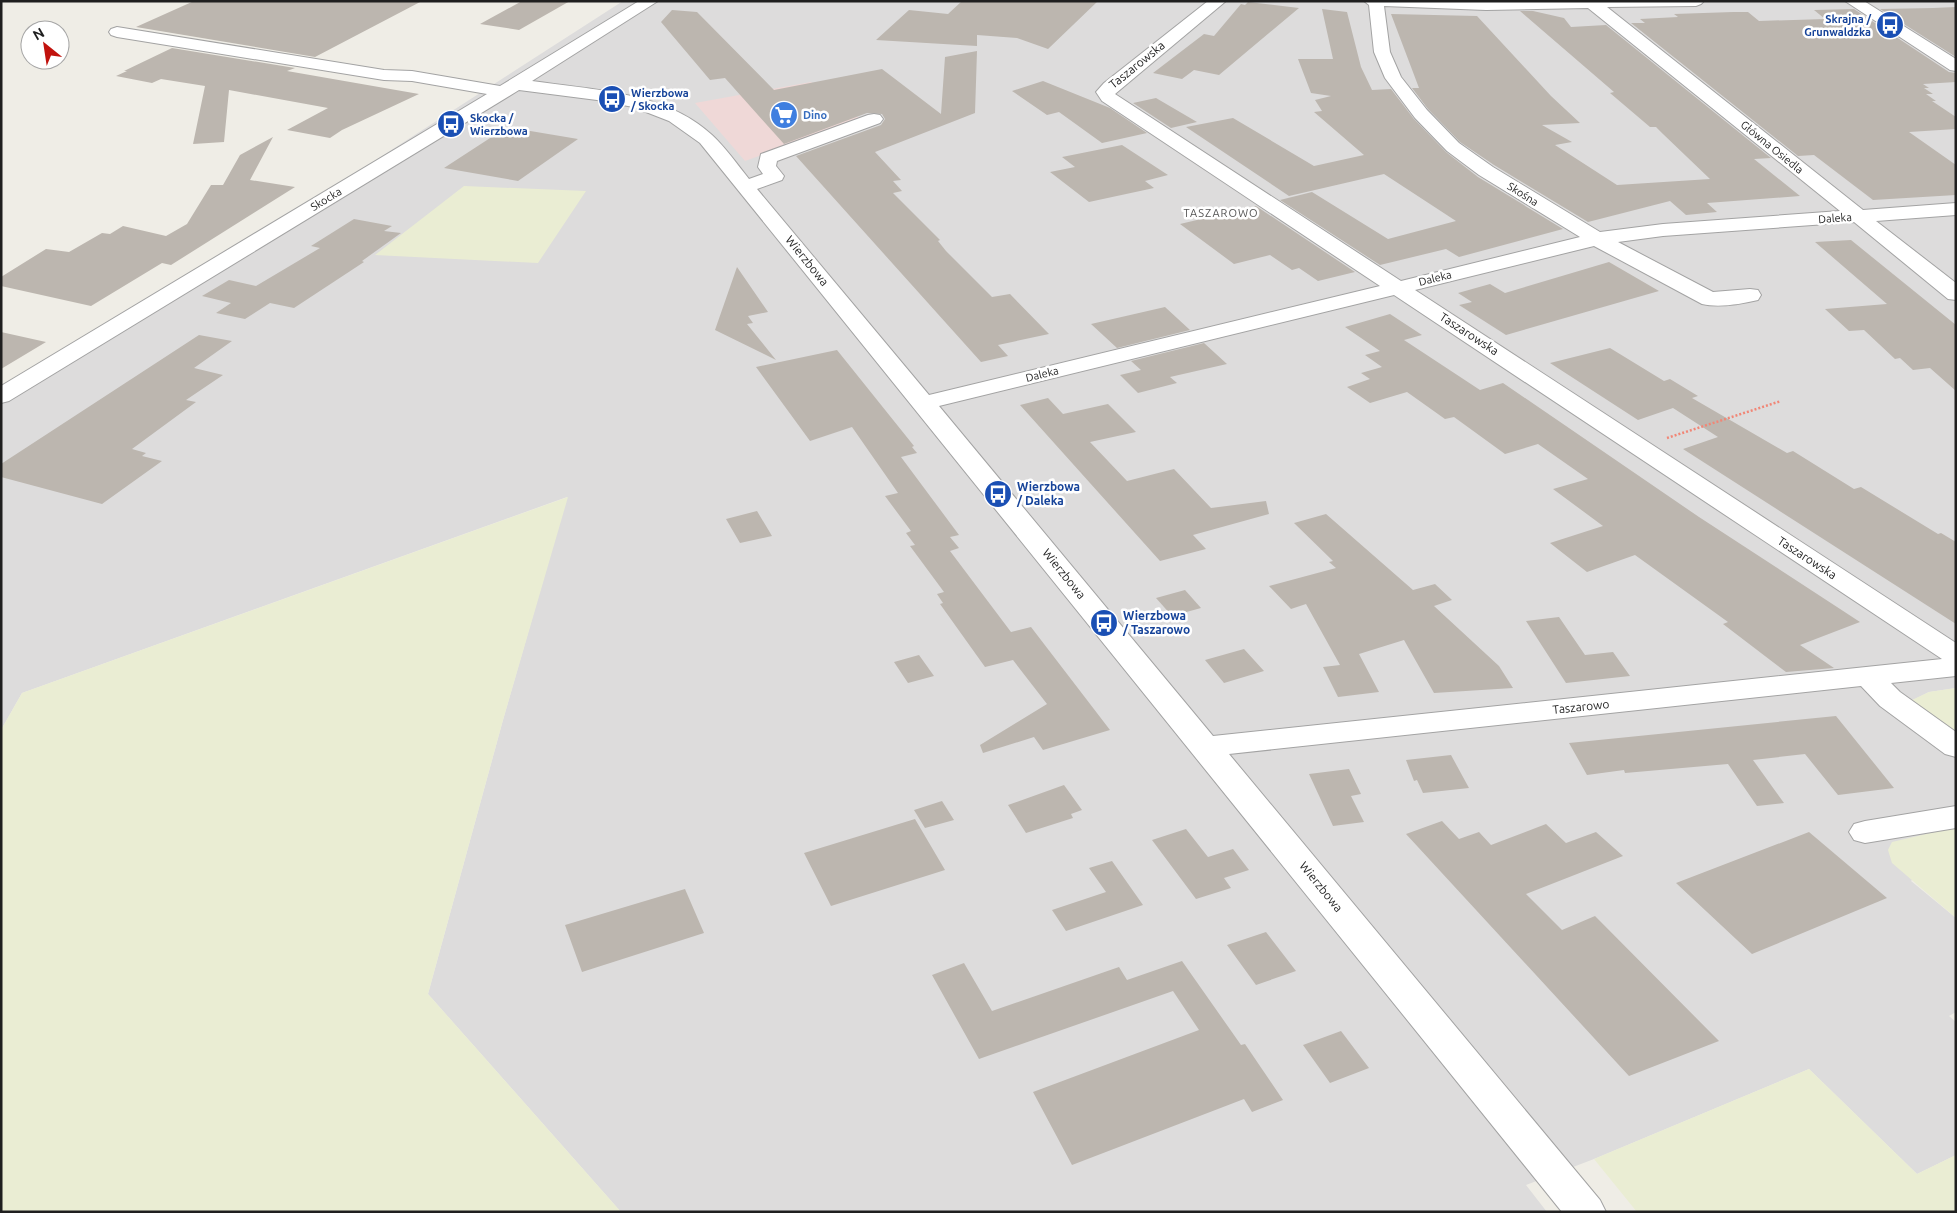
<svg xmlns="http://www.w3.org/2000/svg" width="1957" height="1213" viewBox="0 0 1957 1213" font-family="Ubuntu,sans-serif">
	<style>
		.residential { fill: #dddcdc }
		.commercial { fill: #efd8d7 }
		.farmland { fill: #eaedd3 }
		.building { fill: #bcb6af }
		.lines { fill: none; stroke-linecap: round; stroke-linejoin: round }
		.minor-casing { stroke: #a3a3a3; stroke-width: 2 }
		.path { stroke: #f18676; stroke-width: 2.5; stroke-dasharray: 2 2; stroke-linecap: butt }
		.minor { fill: #fff; fill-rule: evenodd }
		.labels { text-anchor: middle; stroke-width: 5; stroke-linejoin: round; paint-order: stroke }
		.far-transit-label { font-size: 11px; font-weight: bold; fill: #164399; stroke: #fff; text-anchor: start }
		.far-shop-label { font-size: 11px; font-weight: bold; fill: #366cbe; stroke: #fff; text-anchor: start }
		.far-street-label { font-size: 11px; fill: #1f1f1f; stroke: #fff }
		.far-neighbourhood-label { font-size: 11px; letter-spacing: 1px; fill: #525252; stroke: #fff }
		.street-label { font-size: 12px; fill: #1f1f1f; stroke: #fff }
		.transit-label { font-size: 12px; font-weight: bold; fill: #164399; stroke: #fff; text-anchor: start }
	</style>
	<rect width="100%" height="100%" fill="#efede6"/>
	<!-- residential -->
	<path class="residential" d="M623 1H1956V688L1929 692 1913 700 1956 732V827L1911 881 1956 918V1012L1949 1016 1956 1022V1155L1917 1174 1809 1069 1594 1159 1526 1185 1547 1212H621L428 994 503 720 567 497 22 693 1 730V396L155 302Z"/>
	<!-- commercial -->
	<path class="commercial" d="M811 82 845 106 853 115 863 119 745 161 695 103Z"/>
	<!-- farmland -->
	<path class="farmland" d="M464 186 586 191 538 263 375 255Z
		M568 497 503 720 428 994 621 1212H1V730L22 693Z
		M1956 688V732L1912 700 1929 692Z
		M1956 827V918L1892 863 1888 850 1892 842Z
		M1809 1069 1917 1174 1956 1155V1212H1637L1594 1159Z"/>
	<!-- building -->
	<path class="building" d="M194 1H422L315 57 136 27Z
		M522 1H570L519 30 480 24Z
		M962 1H1098L1048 49 1017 38 977 35V46L876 40 909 10 948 14Z
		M1248 2 1299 8 1219 75 1194 70 1182 79 1153 73 1204 34 1214 36 1241 4 1245 5Z
		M1956 7V57L1880 9 1933 8Z
		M1322 9 1347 12 1361 67 1372 90 1391 89 1414 119 1446 152 1478 177 1563 229 1459 257 1446 249 1380 265 1280 200 1312 192 1388 239 1456 221 1384 174 1289 196 1186 127 1233 118 1314 166 1364 155 1314 112 1322 111 1315 100 1331 96 1311 93 1298 59H1333Z
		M1854 9 1949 72 1956 73V82L1923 84 1929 88H1924L1933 94H1926L1936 101H1932L1956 117V129L1909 132 1956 165V195L1873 200 1814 155 1798 156 1631 23H1645L1640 19 1678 17 1674 14 1733 12H1748L1759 21 1825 19 1814 10Z
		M672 10 697 12 774 90 882 69 941 114 945 57 977 51 975 113 875 152 901 180 893 181 902 191 893 193 940 240 938 241 946 251 992 297 1010 294 1049 334 998 345 1008 356 981 362 796 156 881 125 885 119 882 114 867 113 784 144 725 78 710 80 661 22Z
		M1520 11H1533L1564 18 1571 27 1606 25 1771 158 1754 159 1800 196 1707 203 1717 212 1686 215 1670 201 1588 222 1494 165 1460 142 1428 109 1412 88H1419L1391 14 1477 16 1551 96 1580 123 1542 125 1572 142 1555 145 1617 185 1710 179 1663 134 1656 127H1650L1610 93 1614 92Z
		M172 48 295 68 287 71 419 94 342 130 330 138 287 130 328 108 229 90 224 142 193 144 205 86 161 79 152 83 116 76 127 71H124Z
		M1043 81 1110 108 1147 133 1102 143 1059 112 1047 115 1012 91Z
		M1156 98 1197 122 1171 128 1133 103Z
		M507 127 578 139 518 181 444 168Z
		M273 137 250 180 295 187 171 265 162 263 91 306 1 286V277L46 249 69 252 102 233 110 234 123 226 166 236 187 224 211 185H223L240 155Z
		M1122 145 1168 175 1145 181 1154 188 1089 202 1050 172 1075 167 1062 157Z
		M1256 206 1355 272 1318 281 1299 268 1292 270 1270 255 1234 264 1180 224Z
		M354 219 392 226 384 231 401 233 362 261 364 262 294 308 270 303 245 319 216 313 231 303 202 296 229 280 256 286 320 248 311 246Z
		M1851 240 1956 325V391L1930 368 1913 370 1900 358 1895 359 1864 330 1849 331 1825 309 1887 304 1815 242Z
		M1609 262 1659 291 1506 335 1459 305 1472 302 1458 293 1490 284 1505 293Z
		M737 267 768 312 748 316 753 323 747 324 776 360 715 330Z
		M1165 307 1190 330 1117 348 1091 324Z
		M1390 314 1422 335 1404 340 1480 390 1503 383 1699 517 1860 622 1800 645 1834 668 1786 672 1723 624 1728 622 1635 555 1587 572 1550 543 1603 526 1553 489 1588 479 1538 444 1505 454 1454 417 1445 419 1407 392 1370 403 1347 387 1370 379 1361 373 1382 367 1365 355 1380 351 1345 327Z
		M1 332 46 342 1 369Z
		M199 335 232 341 194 368 223 375 186 400 196 402 132 449 146 453 142 456 162 461 102 504 1 477V464Z
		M1204 343 1227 364 1170 377 1177 383 1138 393 1120 375 1141 370 1131 361Z
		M1610 348 1664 381 1670 379 1698 396 1692 398 1787 453 1793 451 1854 489 1861 487 1938 534 1941 533 1956 542V624L1683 449 1718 437 1673 408 1638 420 1550 363Z
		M837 350 914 446 912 447 917 453 901 457 959 535 950 537 959 548 950 551 1011 632 1031 627 1110 730 1043 750 1034 737 983 753 980 745 1047 704 1013 660 985 667 940 604 943 603 937 594 944 592 910 546 915 545 906 533 911 531 885 496 898 493 852 427 810 441 756 367Z
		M1048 398 1063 414 1108 404 1136 432 1090 442 1127 481 1174 469 1211 508 1266 501 1269 514 1193 535 1206 549 1160 561 1020 405Z
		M757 511 772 536 740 543 726 519Z
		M1326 514 1413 590 1435 584 1452 600 1434 606 1499 666 1513 688 1434 693 1404 640 1359 654 1379 692 1338 697 1323 667 1340 665 1306 604 1291 609 1269 586 1336 568 1329 562 1333 561 1294 523Z
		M1185 590 1201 608 1172 616 1156 598Z
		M1559 617 1585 655 1613 652 1630 676 1566 683 1526 621Z
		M1244 649 1264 671 1224 683 1205 660Z
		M919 655 934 676 908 683 894 662Z
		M1836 716 1894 788 1838 795 1805 754 1753 760 1784 803 1757 806 1728 764 1625 773 1624 770 1587 775 1569 743Z
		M1451 755 1469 788 1423 793 1417 780 1414 781 1406 760Z
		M1349 769 1361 794 1351 796 1364 822 1333 826 1309 774Z
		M1064 785 1082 810 1071 814 1073 818 1026 833 1008 805Z
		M942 801 954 820 925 828 914 810Z
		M915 819 945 870 831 906 804 853Z
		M1442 821 1459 839 1479 832 1491 845 1546 824 1566 843 1596 832 1623 856 1526 894 1562 930 1595 916 1719 1041 1629 1076 1406 834Z
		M1186 829 1208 857 1233 849 1249 870 1224 878 1231 888 1196 899 1152 840Z
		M1809 832 1887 898 1752 954 1676 883Z
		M1112 861 1143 905 1066 931 1052 910 1106 892 1089 868Z
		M685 889 704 933 582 972 565 925Z
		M1266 932 1296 971 1256 985 1227 945Z
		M1182 961 1241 1045 1245 1044 1283 1100 1252 1112 1244 1099 1072 1165 1033 1092 1199 1030 1173 991 979 1059 932 975 964 963 992 1011 1119 967 1127 980Z
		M1341 1031 1369 1068 1330 1083 1303 1045Z"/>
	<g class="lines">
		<!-- minor casing -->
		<g class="minor-casing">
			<path id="minor" d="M639 1H658L532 81C592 90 665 91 712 135 726 148 737 164 749 179L763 174 758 167 761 154 868 115 874 114 880 115 883 119 880 123 777 161 776 166 784 176 782 180 757 189 929 395 1380 286 1102 101 1096 92 1104 83 1208 1H1226L1115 94 1401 281 1580 237 1479 175 1447 151 1415 118 1385 78 1374 52 1369 5 1364 1H1704L1701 4 1696 6 1607 7 1863 210 1956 203V215L1876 221 1956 283V300L1948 299 1854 222 1663 236 1618 242 1713 292 1750 289 1758 290 1761 295 1758 300C1741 304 1719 308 1702 304L1594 246 1415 290 1956 643V676L1891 683 1900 692 1956 732V757L1945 754 1880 706 1861 686 1229 754 1600 1200 1606 1212H1562L700 143 669 121 633 107 597 100 519 90 9 401 1 403V386L487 94 412 81 384 80 117 37 111 35 109 32 111 29 117 27 384 70 412 71 500 86ZM1384 6 1486 10 1588 8 1840 211 1663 224 1600 232 1493 167 1459 143 1427 110 1401 77 1390 52ZM1394 295 1942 659 1213 736 939 406Z
				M1845 1H1864L1956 59V71L1950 70Z
				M1956 806V828L1865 843 1854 840 1849 832 1854 824 1865 821Z"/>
		</g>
		<!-- path -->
		<path class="path" d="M1667 438 1781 401"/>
		<!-- minor -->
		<use href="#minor" class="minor"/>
	</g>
	<!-- icons -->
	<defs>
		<g id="bus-disc" transform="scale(1.4375)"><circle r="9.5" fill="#1a4fb4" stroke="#fff"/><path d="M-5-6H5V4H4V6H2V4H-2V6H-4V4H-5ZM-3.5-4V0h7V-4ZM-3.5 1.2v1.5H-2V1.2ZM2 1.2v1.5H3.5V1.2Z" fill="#fff"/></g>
		<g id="supermarket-disc" transform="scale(1.4375)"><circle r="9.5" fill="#3f7fe0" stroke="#fff"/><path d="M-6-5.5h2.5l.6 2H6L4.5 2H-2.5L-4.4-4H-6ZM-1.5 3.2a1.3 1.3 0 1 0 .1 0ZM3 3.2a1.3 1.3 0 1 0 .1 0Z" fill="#fff"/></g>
	</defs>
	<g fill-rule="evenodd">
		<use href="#bus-disc" x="1890" y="25"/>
		<use href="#bus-disc" x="612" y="99"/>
		<use href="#supermarket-disc" x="784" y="115"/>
		<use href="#bus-disc" x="451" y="124"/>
		<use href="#bus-disc" x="998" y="494"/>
		<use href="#bus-disc" x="1104" y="623"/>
	</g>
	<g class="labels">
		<!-- far-transit labels -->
		<g class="far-transit-label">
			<text x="1871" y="23" text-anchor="end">Skrajna /<tspan x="1871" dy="13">Grunwaldzka</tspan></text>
			<text x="631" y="97">Wierzbowa<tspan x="631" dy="13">/ Skocka</tspan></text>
			<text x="470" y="122">Skocka /<tspan x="470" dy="13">Wierzbowa</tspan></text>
		</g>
		<!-- far-shop labels -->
		<g class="far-shop-label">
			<text x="803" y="119">Dino</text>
		</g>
		<!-- far-street labels -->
		<g class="far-street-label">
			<text transform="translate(1772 147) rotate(39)" y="4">Główna Osiedla</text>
			<text transform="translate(1523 194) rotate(32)" y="4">Skośna</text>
			<text transform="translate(326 199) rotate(-31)" y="4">Skocka</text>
			<text transform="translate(1835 218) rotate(-4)" y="4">Daleka</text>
			<text transform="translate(1435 278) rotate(-14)" y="4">Daleka</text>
			<text transform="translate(1042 374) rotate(-14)" y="4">Daleka</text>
		</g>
		<!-- far-neighbourhood labels -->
		<g class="far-neighbourhood-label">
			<text x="1221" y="217">TASZAROWO</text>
		</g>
		<!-- street labels -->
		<g class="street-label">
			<text transform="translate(1137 65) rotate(-39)" y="4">Taszarowska</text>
			<text transform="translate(807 261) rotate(51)" y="4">Wierzbowa</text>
			<text transform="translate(1469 334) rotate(33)" y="4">Taszarowska</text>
			<text transform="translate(1807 558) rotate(33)" y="4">Taszarowska</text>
			<text transform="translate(1064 574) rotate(51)" y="4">Wierzbowa</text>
			<text transform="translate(1581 707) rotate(-6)" y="4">Taszarowo</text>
			<text transform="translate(1321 887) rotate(51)" y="4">Wierzbowa</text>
		</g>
		<!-- transit labels -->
		<g class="transit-label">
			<text x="1017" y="491">Wierzbowa<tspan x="1017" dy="14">/ Daleka</tspan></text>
			<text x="1123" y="620">Wierzbowa<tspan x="1123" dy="14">/ Taszarowo</tspan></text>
		</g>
	</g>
	<!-- border -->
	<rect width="1957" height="1213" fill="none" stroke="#1f1f1f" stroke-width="5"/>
	<!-- north arrow -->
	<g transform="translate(45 45) rotate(330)"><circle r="24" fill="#ffffff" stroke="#a5a5a5"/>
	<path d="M0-4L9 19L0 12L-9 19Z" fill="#c1120d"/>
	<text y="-8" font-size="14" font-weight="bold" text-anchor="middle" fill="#1f1f1f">N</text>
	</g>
</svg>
